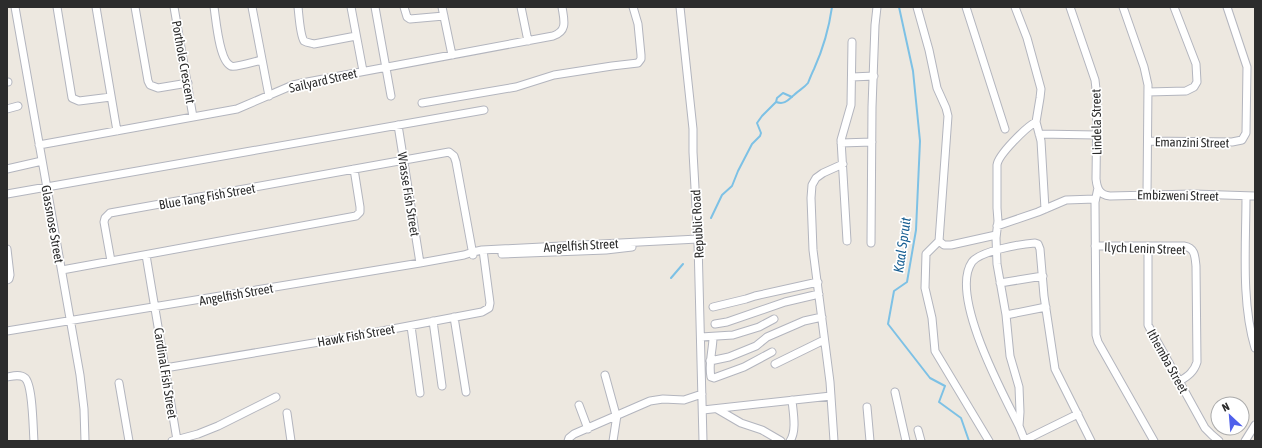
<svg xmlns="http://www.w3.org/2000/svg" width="1262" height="448" viewBox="0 0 1262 448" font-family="'Asap Condensed',sans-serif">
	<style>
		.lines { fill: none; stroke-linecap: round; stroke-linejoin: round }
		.stream { stroke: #7dc1e5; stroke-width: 2 }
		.minor-casing { stroke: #b3b5be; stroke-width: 9 }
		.minor { stroke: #fff; stroke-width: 7 }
		.labels { text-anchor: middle; stroke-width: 3.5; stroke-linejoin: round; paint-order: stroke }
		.street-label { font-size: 13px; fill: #2c2c2c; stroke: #fff }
		.water-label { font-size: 14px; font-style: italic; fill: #196093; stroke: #fff }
	</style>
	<rect width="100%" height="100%" fill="#ede8e0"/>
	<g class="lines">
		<!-- stream -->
		<path class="stream" d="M899 7 913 71 920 141 916 230 907 282 894 291 888 324 930 378 945 386 939 402 961 418 969 441
			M776 102 777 98 783 93 792 97
			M711 218 722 195 732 186 738 171 752 144 760 136 761 133 757 123 762 116 776 102C785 105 788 100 794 95 799 90 804 88 808 83 810 78 812 73 814 69 823 49 829 28 832 7
			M671 278 683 264"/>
		<!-- minor casing -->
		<g class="minor-casing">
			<path id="minor" d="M15 7 80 375 84 409 85 441
				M57 7 72 98 79 101 111 97
				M96 7 117 131
				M135 7 148 81 150 85 158 88 188 83
				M174 7 193 117
				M214 7C216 19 219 61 231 66 236 68 256 61 262 60
				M252 7 269 96
				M298 7C299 15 300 35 304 41 307 43 311 43 314 44L356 36
				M351 7 363 71
				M375 7 391 96
				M404 7 407 17 410 19 444 16
				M442 7 452 55
				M521 7 528 41
				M680 7 693 129V152L698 242 703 441
				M917 7 929 50 937 88 946 108 948 116 939 241 926 254 925 288 932 318 935 351 989 441
				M966 7 1005 129
				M1015 7 1027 38 1041 89 1040 98 1036 122 1041 141 1045 209
				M1070 7 1095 80 1097 98 1096 179C1097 188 1099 195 1110 196L1193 194 1255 196
				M1123 7 1144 67 1148 85 1147 194
				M852 77 874 76
				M7 82H8
				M1148 92 1186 91 1194 87 1197 82 1196 64 1174 7
				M422 103 516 87 554 75 612 66 638 63 641 59V55L638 24 633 7
				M7 109 18 106
				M398 125 420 263
				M1039 134 1096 135
				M1148 141 1232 142 1242 140 1246 133 1247 67 1227 7
				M841 143 872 142
				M39 145 237 109 293 85 302 83 553 36C568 31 564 20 562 7
				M7 169 42 161
				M1098 188 1095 202 1096 335 1098 342 1154 441
				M7 194 484 110
				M1246 196C1246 245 1241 302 1255 348
				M997 226 1038 212 1066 200 1095 199
				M847 241 841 140 851 105 852 42
				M939 241 944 245H951L996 235
				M871 243 872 107 875 25 877 7
				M1095 246H1184C1195 248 1195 256 1196 266L1197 362C1194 372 1188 376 1180 381
				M1148 247V325L1205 428 1212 435 1219 441
				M7 249 10 275 9 279 7 280
				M502 254 606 250 632 247
				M146 255 177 440
				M111 261 104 222 105 218 110 213 449 152 454 156 456 162 473 255
				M62 270 356 216 360 212V207L354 169
				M1000 283 1043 276
				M713 307 746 299 755 296 818 282
				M1006 315 1046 307
				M454 317 466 392
				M433 321 442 386
				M715 324 727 322 785 302 819 294
				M411 326 420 393
				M7 331 420 263 464 255 473 252 482 250 698 239
				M701 337 733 335 759 327 774 319
				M713 337C713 350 708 363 711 377L714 378 744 367 772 352
				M710 361 729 357 756 346 767 337 804 321 822 317
				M775 364 824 340
				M165 368 361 335 482 312 489 308 490 303 483 250
				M605 375 616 415
				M7 377C13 376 20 374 25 378 33 385 33 430 34 441
				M119 383 129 441
				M895 392 906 441
				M579 405 588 429
				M867 407 870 441
				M717 409 741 423 762 430 781 441
				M703 410 831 396
				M287 413 291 441
				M1019 426C1003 394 949 295 972 262 980 251 1021 244 1035 243L1038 244 1040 249 1044 296 1055 369 1091 441
				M918 430 921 441
				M1025 440 1078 414
				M172 441 198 434 218 426 276 397
				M568 441 569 438 574 434 650 401 663 399 684 400 702 394
				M613 441 617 415
				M790 441C797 431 793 412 792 400
				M834 441 830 382 813 250 811 198 812 185 816 178 823 173 843 164
				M1025 441 1019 426 1020 412 1019 387 1010 356 1006 315 997 264 996 238 998 221 997 208V165C998 155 1026 127 1036 122
				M1245 441 1255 425"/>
		</g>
		<!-- minor -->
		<use href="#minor" class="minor"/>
	</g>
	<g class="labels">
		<!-- street labels -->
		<g class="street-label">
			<text transform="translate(184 62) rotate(80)" y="5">Porthole Crescent</text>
			<text transform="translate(323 80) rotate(-13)" y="5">Sailyard Street</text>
			<text transform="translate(1096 122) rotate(-91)" y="5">Lindela Street</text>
			<text transform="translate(1192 142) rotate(1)" y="5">Emanzini Street</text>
			<text transform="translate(409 194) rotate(81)" y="5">Wrasse Fish Street</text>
			<text transform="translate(1178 195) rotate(1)" y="5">Embizweni Street</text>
			<text transform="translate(207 196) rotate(-10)" y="5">Blue Tang Fish Street</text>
			<text transform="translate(53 224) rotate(80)" y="5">Glassnose Street</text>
			<text transform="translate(697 224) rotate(-93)" y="5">Republic Road</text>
			<text transform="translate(581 245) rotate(-3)" y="5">Angelfish Street</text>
			<text transform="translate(1145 248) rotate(2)" y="5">Ilych Lenin Street</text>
			<text transform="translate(236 294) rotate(-10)" y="5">Angelfish Street</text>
			<text transform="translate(356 335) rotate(-10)" y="5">Hawk Fish Street</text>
			<text transform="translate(1168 361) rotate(61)" y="5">Ithemba Street</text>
			<text transform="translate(166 373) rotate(81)" y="5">Cardinal Fish Street</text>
		</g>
		<!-- water labels -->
		<g class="water-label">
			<text transform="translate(902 245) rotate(-82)" y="5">Kaal Spruit</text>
		</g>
	</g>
	<!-- border -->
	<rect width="1262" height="448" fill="none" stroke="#2c2c2c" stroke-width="16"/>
	<!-- north arrow -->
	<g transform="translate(1230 416) rotate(334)"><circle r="19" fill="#ffffff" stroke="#ababab"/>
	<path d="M0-3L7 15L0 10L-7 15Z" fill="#4f60eb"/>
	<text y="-6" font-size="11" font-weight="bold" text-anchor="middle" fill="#2c2c2c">N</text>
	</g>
</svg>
